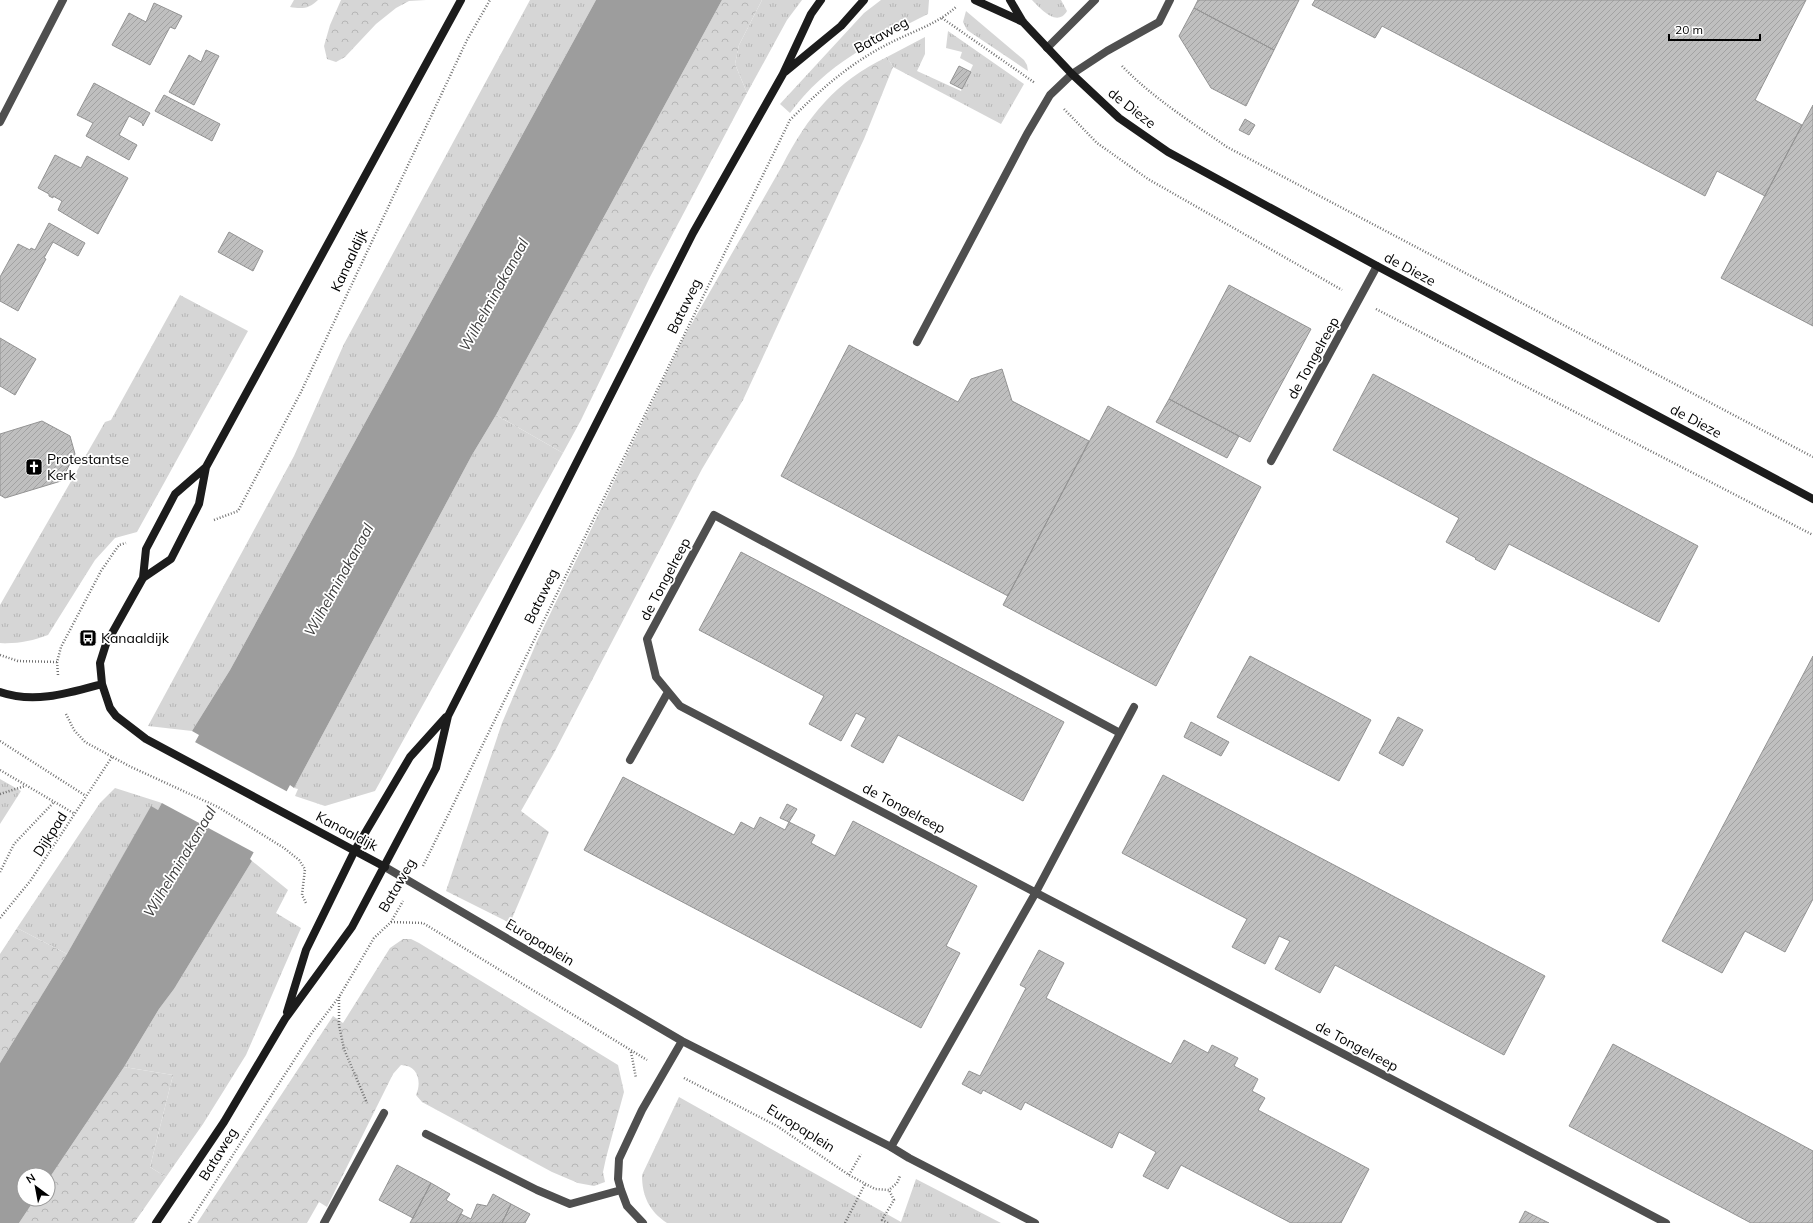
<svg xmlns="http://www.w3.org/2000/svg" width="1813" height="1223" viewBox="0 0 1813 1223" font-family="Mulish,sans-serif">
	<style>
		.grass { fill: url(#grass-tufts) }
		.forest { fill: url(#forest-crowns) }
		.water { fill: #9d9d9d }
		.pier { fill: #fff }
		.building { fill: url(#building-hatch); stroke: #939393 }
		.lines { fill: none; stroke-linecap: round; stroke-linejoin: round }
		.path { stroke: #717171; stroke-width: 2.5; stroke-dasharray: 1 2; stroke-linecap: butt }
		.lane { stroke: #4f4f4f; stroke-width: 8 }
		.street { stroke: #4f4f4f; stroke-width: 8 }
		.secondary { stroke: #1c1c1c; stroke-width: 8 }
		.labels { text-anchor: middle; stroke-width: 3.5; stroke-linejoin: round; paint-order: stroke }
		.street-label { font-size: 14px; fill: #000; stroke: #fff }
		.poi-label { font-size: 14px; fill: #000; stroke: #fff; text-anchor: start }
		.water-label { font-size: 15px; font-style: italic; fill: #3e3e3e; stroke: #fff }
	</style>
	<defs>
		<pattern id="grass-tufts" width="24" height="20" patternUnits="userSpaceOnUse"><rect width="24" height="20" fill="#d6d6d6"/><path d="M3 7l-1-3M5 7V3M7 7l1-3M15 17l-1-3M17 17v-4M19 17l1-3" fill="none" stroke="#b6b6b6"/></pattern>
		<pattern id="forest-crowns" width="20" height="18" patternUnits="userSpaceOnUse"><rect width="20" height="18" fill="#d6d6d6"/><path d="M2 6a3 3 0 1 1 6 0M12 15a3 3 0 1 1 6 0" fill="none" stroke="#b6b6b6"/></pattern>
		<pattern id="building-hatch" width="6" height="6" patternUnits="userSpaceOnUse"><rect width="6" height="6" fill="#bfbfbf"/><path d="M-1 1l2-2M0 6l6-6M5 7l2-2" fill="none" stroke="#a2a2a2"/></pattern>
	</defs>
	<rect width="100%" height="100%" fill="#fff"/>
	<!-- grass -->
	<path class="grass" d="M530 0H596L230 670 192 731 148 726 294 456 344 344Z
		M762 0H802L787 20 747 93 735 64 739 45Z
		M881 0H929L928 14C874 41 827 63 790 113L780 104 864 13Z
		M1032 0H1061L1067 11C1057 28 1040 8 1032 0Z
		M966 11 1024 60 1027 65 1028 71 967 30 963 22Z
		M948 31 1024 84 1001 124 893 67 887 57 925 37V54L917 71 961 91 973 65 960 58 962 52 946 48Z
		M180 295 248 331 137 532 115 538 95 560 48 635C32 641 17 644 0 643V605L105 422 111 420Z
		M496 415 563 453 375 791 325 806 295 796 298 789 294 788 472 455Z
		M0 779 21 791 0 824Z
		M115 788 162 803 158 810 151 807 67 954 17 928 100 803Z
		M252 861 288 890 276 913 301 928 246 1055 203 1124 166 1177 150 1167 173 1075 124 1067 159 1009 174 989Z
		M679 1097 901 1222 916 1179 1001 1223H667C649 1211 642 1196 642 1175Z"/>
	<!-- forest -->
	<path class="forest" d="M294 0H318C309 9 302 9 290 7Z
		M341 0H426L409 1 396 8 376 24 345 57 336 62 327 59 324 46 330 25Z
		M722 0H762L739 45 735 64 747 93 650 277 581 420 563 453 496 415Z
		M887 57 893 67 864 139 743 400 702 469 554 753 521 811 549 832 510 923 446 891 502 723 538 639 684 337 782 166C808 116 835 82 887 57Z
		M17 928 67 954 0 1063V954Z
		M403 939H411L419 943 618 1065 624 1092 606 1158 603 1172 605 1182 594 1186 578 1183 552 1172 422 1102 416 1095C422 1082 418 1065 401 1065L393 1074 327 1207 319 1202 307 1223H197L333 1016 343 1023 390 948Z
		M124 1067 173 1075 150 1167 166 1177 134 1223H19L35 1199H48V1180Z"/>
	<!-- water -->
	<path class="water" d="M596 0H722L496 415 472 455 294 788 290 785 250 859 252 861 174 989 159 1009 124 1067 48 1180V1175H24V1199H35L19 1223H0V1063L67 954 151 806 158 810 199 735 192 731 230 670Z"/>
	<!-- pier -->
	<path class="pier" d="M193 741 288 792 255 853 160 802Z"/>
	<!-- building -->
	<path class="building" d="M1198 0H1299L1274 50 1194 8Z
		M1315 0H1806L1755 100 1802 125 1765 196 1717 171 1705 196 1382 26 1375 38 1312 5Z
		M154 3 182 16 175 29 170 27 150 65 112 45 129 13 146 22Z
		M1194 8 1274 50 1246 106 1211 88 1179 36Z
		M206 50 219 56 194 105 169 92 189 55 201 62Z
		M959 66 971 72 962 89 950 83Z
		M94 83 150 113 143 126 142 123 129 116 119 135 137 145 129 160 86 136 93 123 77 115Z
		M164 95 220 124 212 141 155 111Z
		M1813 105V326L1721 278Z
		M1245 119 1255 125 1249 135 1239 130Z
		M55 155 81 168 87 156 128 178 98 234 58 210 62 201 53 196V198L49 196V194L38 188Z
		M49 223 85 243 78 256 53 242 44 258 46 259 18 311 0 301V277L18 244 30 250 31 248 35 250Z
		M229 232 263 251 253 271 218 252Z
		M1229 285 1311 329 1250 442 1169 399Z
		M0 338 36 359 15 395 0 386Z
		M849 345 958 402 971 379 1002 369 1012 401 1089 441 1008 596 781 476Z
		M1373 374 1698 546 1659 622 1509 544 1495 570 1475 559 1476 558 1446 542 1459 518 1333 450Z
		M1169 399 1239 436 1227 458 1156 422Z
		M1108 406 1261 487 1156 686 1003 605Z
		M42 421 70 436 75 454 61 481 5 498 0 495V434Z
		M741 552 1064 722 1023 801 898 735 883 763 851 746 866 718 856 713 841 741 809 724 824 696 699 630Z
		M1250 656 1371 720 1339 781 1217 717Z
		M1813 656V899L1785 952 1745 931 1722 973 1662 941Z
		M1398 717 1423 730 1403 766 1379 753Z
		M1191 722 1229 742 1221 756 1184 737Z
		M1163 775 1545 976 1504 1055 1335 965 1320 993 1275 969 1290 941 1279 936 1265 964 1232 947 1247 919 1122 853Z
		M623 777 734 835 741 822 754 829 760 817 785 830 789 822 815 835 811 843 835 856 853 821 977 886 946 946 960 953 921 1028 584 850Z
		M787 804 797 809 789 822 780 818Z
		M1039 950 1064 963 1046 998 1171 1064 1184 1040 1208 1053 1212 1045 1238 1058 1234 1066 1258 1079 1252 1091 1265 1098 1258 1110 1369 1169 1341 1223H1291L1181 1165 1168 1189 1143 1176 1156 1152 1119 1132 1112 1148 1025 1102 1021 1110 983 1090 981 1094 962 1084 969 1071 980 1076 1026 988 1020 985Z
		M1613 1044 1813 1151V1223H1751L1569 1126Z
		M397 1165 431 1183 413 1218 379 1200Z
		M431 1183 450 1194 446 1200 463 1210 456 1223H410Z
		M493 1194 511 1204 502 1223H456L461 1214 471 1219 477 1204 487 1206Z
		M511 1204 530 1214 525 1223H502Z
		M1525 1211 1549 1223H1519Z"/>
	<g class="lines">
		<!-- path -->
		<path class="path" d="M942 18 1035 83
			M1122 66C1153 98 1191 122 1227 147L1813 457
			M1064 109 1097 143 1148 179 1342 290
			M1376 309 1813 535
			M214 520 238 511 301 392 467 40 490 0
			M0 655 18 661 57 662
			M58 675 57 662 61 647 101 571 119 545 126 543
			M66 714 74 730 85 742 131 767 218 807 284 848 299 860 305 869 302 895 306 903
			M0 741 86 796
			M0 770 75 814
			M0 794 25 786
			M423 866 790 120C821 89 849 64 888 44 911 32 938 24 957 6
			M0 872 14 844 54 802
			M0 918 31 880 112 757
			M391 922 423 923 647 1060
			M339 997V1025L344 1049 367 1103
			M631 1052 636 1078
			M684 1078 777 1126 849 1175 875 1189 889 1190 897 1183 900 1176
			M849 1175 861 1154
			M189 1223 311 1034 339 997 374 938 391 922 403 901
			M845 1223 865 1184
			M888 1223 882 1220 894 1200 889 1190"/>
		<!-- lane -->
		<path class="lane" d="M1047 48 1095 0
			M917 342 1027 134 1050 95 1072 74 1107 51 1159 22 1170 0
			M1271 461 1377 266
			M1120 733 714 515 647 639 656 677 680 706 1666 1223
			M630 760 668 692
			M891 1147 1036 892 1134 707"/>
		<!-- street -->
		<path class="street" d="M0 122 63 0
			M385 867 682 1041 891 1147 909 1158 1035 1223
			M426 1134 537 1190 570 1204 621 1190
			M324 1223 384 1113
			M643 1223 627 1206 621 1190 618 1179 619 1159 642 1110 682 1041"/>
		<!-- secondary -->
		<path class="secondary" d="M975 0 1023 22
			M1010 0 1023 22 1072 74 1119 118 1168 152 1377 266 1813 499
			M785 72 841 26 864 0
			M143 578 146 549 175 494 206 467
			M0 692C34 704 69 693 102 684
			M385 867 146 739 116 716 110 708 102 684 100 663 106 644 143 578 171 559 199 504 206 467 461 0
			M287 1012 306 950 355 850 410 757 446 717
			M156 1223 224 1122 285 1019 352 927 436 768 448 716 693 233 783 74 811 14 821 0"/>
	</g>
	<!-- icons -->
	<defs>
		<g id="church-square" transform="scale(0.9)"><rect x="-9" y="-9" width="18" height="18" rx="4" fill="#000" stroke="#fff"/><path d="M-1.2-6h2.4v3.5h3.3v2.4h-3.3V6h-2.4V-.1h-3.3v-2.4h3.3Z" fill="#fff"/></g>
		<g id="bus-square" transform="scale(0.9)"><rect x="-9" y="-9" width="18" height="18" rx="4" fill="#000" stroke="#fff"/><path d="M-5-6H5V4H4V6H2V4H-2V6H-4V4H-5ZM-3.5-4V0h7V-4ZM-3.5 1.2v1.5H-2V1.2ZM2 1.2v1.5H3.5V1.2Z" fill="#fff"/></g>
	</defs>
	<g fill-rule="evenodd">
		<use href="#church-square" x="34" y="467"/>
		<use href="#bus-square" x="88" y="638"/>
	</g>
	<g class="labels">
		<!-- street labels -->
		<g class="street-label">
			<text transform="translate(881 35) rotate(-29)" y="5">Bataweg</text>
			<text transform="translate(1132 108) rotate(38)" y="5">de Dieze</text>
			<text transform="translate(349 260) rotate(-65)" y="5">Kanaaldijk</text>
			<text transform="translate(1410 269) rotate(28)" y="5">de Dieze</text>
			<text transform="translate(684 306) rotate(-64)" y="5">Bataweg</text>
			<text transform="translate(1313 358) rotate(-61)" y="5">de Tongelreep</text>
			<text transform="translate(1696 421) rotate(28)" y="5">de Dieze</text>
			<text transform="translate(665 579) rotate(-62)" y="5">de Tongelreep</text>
			<text transform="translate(541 596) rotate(-64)" y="5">Bataweg</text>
			<text transform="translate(904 808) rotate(28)" y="5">de Tongelreep</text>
			<text transform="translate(347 831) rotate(28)" y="5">Kanaaldijk</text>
			<text transform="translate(50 834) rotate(-57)" y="5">Dijkpad</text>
			<text transform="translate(397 885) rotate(-60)" y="5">Bataweg</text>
			<text transform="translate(540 942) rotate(31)" y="5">Europaplein</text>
			<text transform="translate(1357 1046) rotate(28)" y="5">de Tongelreep</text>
			<text transform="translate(801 1128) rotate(32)" y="5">Europaplein</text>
			<text transform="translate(218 1154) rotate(-58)" y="5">Bataweg</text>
		</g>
		<!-- poi labels -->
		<g class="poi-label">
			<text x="47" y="464">Protestantse<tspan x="47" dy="16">Kerk</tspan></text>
			<text x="101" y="643">Kanaaldijk</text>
		</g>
		<!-- water labels -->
		<g class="water-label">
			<text transform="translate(494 295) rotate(-61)" y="5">Wilhelminakanaal</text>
			<text transform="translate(339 580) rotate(-61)" y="5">Wilhelminakanaal</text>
			<text transform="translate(180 862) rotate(-59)" y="5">Wilhelminakanaal</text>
		</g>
	</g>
	<!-- north arrow -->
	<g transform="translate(36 1187) rotate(328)"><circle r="19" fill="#ffffff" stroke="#999999"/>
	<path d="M0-3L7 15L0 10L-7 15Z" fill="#000000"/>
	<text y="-6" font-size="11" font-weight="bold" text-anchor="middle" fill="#000000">N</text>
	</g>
	<!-- scale -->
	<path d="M1669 34v6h91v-6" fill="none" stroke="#000000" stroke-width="2"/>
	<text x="1675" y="34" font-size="12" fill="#000000" stroke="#ffffff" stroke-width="3" paint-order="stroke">20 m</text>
</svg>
